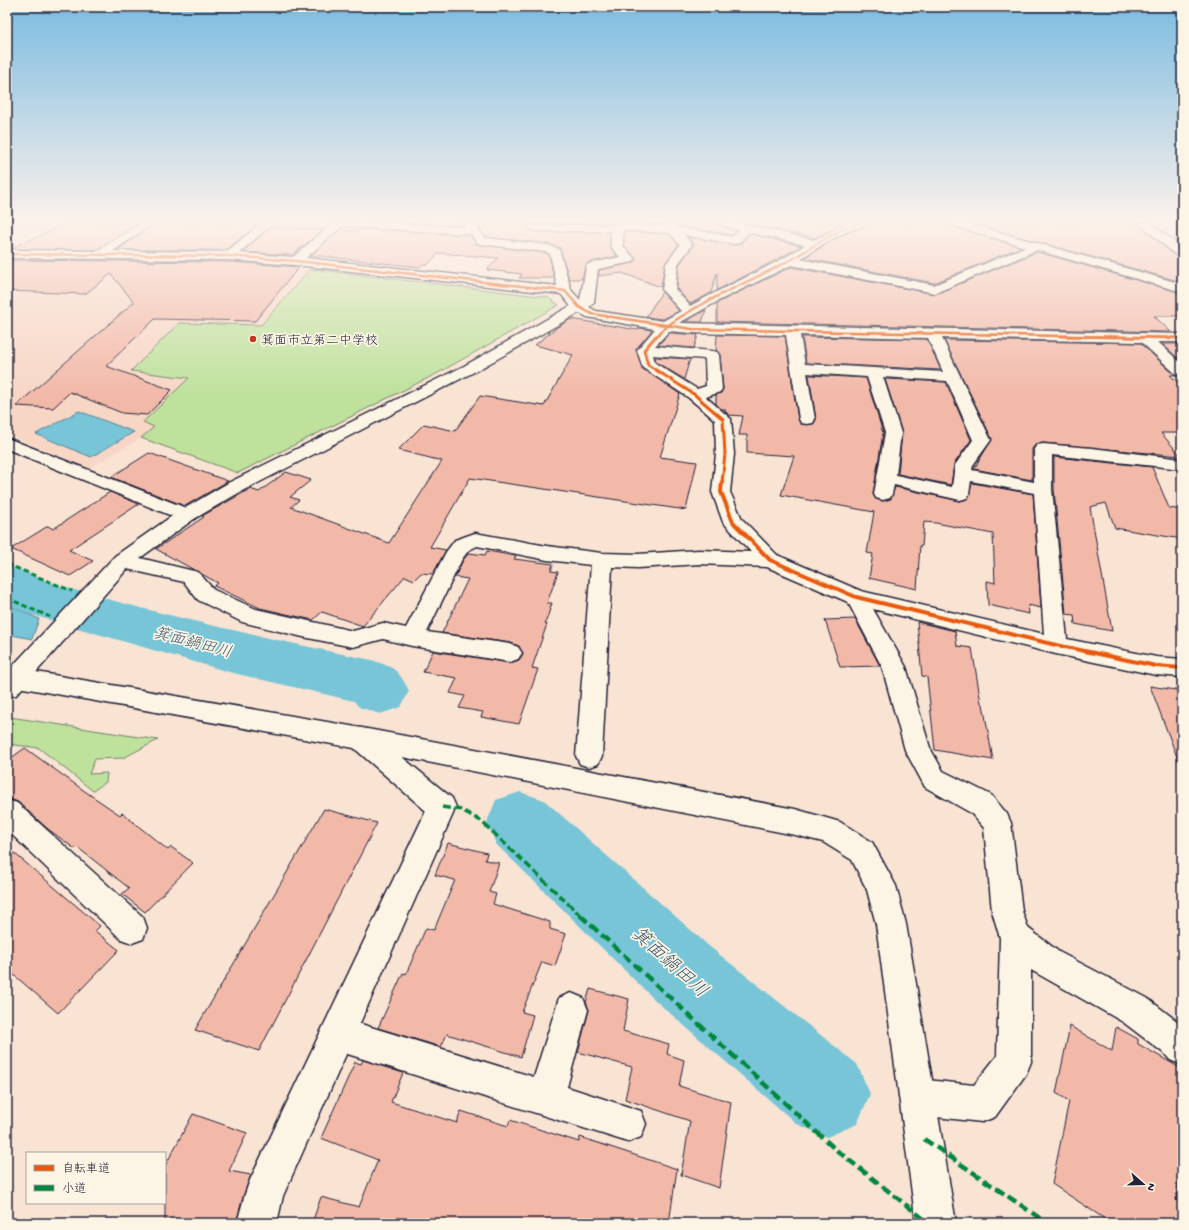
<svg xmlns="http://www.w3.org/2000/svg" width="1189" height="1230" viewBox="0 0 1189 1230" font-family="'Gochi Hand','Klee One',sans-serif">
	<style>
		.built { fill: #f7d6c6 }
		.green { fill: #bee29c; stroke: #70826c }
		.water { fill: #78c5d7; stroke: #568499 }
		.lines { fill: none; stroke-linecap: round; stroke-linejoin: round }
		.river { fill: #78c5d7; fill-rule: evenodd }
		.building { fill: #f2b9a9; stroke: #22223b }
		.street-casing { stroke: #22223b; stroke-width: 3 }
		.secondary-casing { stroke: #22223b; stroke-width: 3 }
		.street { fill: #fcf5e5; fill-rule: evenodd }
		.secondary { fill: #fcf5e5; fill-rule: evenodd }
		.quiet-far2 { stroke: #00873e; stroke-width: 3; stroke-dasharray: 5.5 3; stroke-linecap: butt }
		.quiet-far1 { stroke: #00873e; stroke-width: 3.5; stroke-dasharray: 8 3.5; stroke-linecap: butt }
		.quiet { stroke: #00873e; stroke-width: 4.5; stroke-dasharray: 10 4.5; stroke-linecap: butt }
		.cycleway-far2-casing { stroke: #fcf5e5; stroke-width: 4 }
		.cycleway-far1-casing { stroke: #fcf5e5; stroke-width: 5 }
		.cycleway-casing { stroke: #fcf5e5; stroke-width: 6 }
		.cycleway-far2 { stroke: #e8590c; stroke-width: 2.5 }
		.cycleway-far1 { stroke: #e8590c; stroke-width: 3 }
		.cycleway { stroke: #e8590c; stroke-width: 4 }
		.poi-dot { fill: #c8321e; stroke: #fcf5e5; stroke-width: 1.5 }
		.labels { text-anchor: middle; stroke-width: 3.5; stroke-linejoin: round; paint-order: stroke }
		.far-poi-label { font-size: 13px; fill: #22223b; stroke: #fcf5e5; text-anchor: start }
		.water-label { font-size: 16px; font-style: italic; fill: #405b72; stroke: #fcf5e5 }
		.near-water-label { font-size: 19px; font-style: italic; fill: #405b72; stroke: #fcf5e5 }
	</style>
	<rect width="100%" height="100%" fill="#f9e3d3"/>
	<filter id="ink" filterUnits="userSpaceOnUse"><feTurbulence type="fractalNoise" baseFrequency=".025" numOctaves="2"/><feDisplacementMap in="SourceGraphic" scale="8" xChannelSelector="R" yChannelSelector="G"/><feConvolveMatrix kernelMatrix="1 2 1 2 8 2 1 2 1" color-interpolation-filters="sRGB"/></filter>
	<g filter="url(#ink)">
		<!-- built -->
		<path class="built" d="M43 259 249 262 547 297 559 305 440 372 238 473 141 438 87 469 7 434V278Z"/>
		<!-- green -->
		<path class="green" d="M310 269 547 297 559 305 440 372 238 473 141 438 154 427 143 422 189 378 131 371 179 323 261 325Z
			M10 717 158 740 123 758 95 759 89 774 107 773 106 782 93 791 39 748 7 744V719Z"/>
		<!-- water -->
		<path class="water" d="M79 411 134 432 91 457 36 434Z
			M7 604 39 619 32 639 7 634Z"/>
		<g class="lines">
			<!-- river -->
			<path class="river" d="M7 565C27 571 44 581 64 587 165 616 269 639 372 660 395 668 398 669 409 691L401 707 380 714 359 707 354 701 229 672 29 614 7 604Z
				M520 792 544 800 710 947 857 1064 870 1094 857 1124 827 1137 797 1124 656 1001 496 844 487 822 496 800Z"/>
		</g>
		<!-- building -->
		<path class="building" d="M69 223H139L97 250 9 249Z
			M155 223H256L252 226H256L225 250H118Z
			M475 223H625L530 224 527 227V229L534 232H610V247L617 256 588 263 585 267 582 279H569L560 248 548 244 486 237Z
			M676 223H718L721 226 736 231 732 235 678 226Z
			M743 223H845L814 238Z
			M867 223H948L951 226 1021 247 934 283 804 258 840 236 865 226Z
			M970 223H1138L1182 261V282Z
			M271 227 323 230 292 255 243 252Z
			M361 229 470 235 476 244 481 245 546 253 549 255 554 278H519L522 274 487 270 498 258 439 253 427 265 423 264 420 267 311 255 339 230 358 231Z
			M624 232 669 234 678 245 665 264 661 287 622 273 599 276V270L633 263 636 260 624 245Z
			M750 234 801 246 776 260 717 290V273L711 293 690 304 677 289 679 265 694 245 688 237 735 245 740 244Z
			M1037 252 1182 293V316H1154L1171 332 717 322V303L791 267 935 294Z
			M7 260 229 262 299 267 255 321 155 319 106 366 172 390 147 415 122 413 70 392 53 408 16 406 134 302 111 274 85 294 7 291Z
			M662 292 679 311 663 319 646 317Z
			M706 310 702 322H685Z
			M571 319 638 330 639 328 652 330 636 349 642 368 680 394 660 457 697 462 686 510 470 478 430 547 446 550 433 574 421 573 414 580 405 576 363 626 322 612 313 620 260 608 214 586 218 583 156 549 204 517 202 516 250 489 259 492 286 472 311 480 290 497 299 500 291 507 389 543 442 461 398 450 424 424 455 431 480 396 544 406 573 355 535 345 556 328Z
			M670 333 698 335 694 348 658 345Z
			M717 335 785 336 798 419 801 424H813L816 420 809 375 866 378 883 433 873 494 876 499 883 501 890 499 895 487 960 501 968 499 972 483 1033 494 1041 608 1028 605 1029 614 988 605 987 581 995 583 993 534 936 523 924 522 922 546 920 545 917 589 869 578 873 554 867 553 874 512 781 495 794 456 747 453V435H739L743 416 729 415 725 411V409H721L716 404V395L721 393 723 389 720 355 716 350Z
			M802 337 927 339 941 370 806 363Z
			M944 340 1140 343 1175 375H1170L1182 387V433H1161L1181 456 1043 443 1036 444 1032 449V480L974 469 992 439Z
			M1162 344H1182V359H1179Z
			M655 357 690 359 684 379 656 362Z
			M885 379 946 382 971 440 954 464 951 485 898 474 902 433Z
			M149 453 228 481 185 506 111 477Z
			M1054 457 1152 467 1169 508 1182 510V539L1115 528 1106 503 1090 507 1112 631 1075 624 1074 615 1066 614 1054 489Z
			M110 492 139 504 69 550 93 561 70 576 11 549 48 526 53 529Z
			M487 551 516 556 514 559 553 564 551 571 558 572 547 603H552L545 624H547L532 668 538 669 519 724 481 717 483 712 459 708 465 696 450 693 457 678 423 672 433 651 510 663 519 660 523 654 519 646 511 643 442 633 468 579 455 577 463 560 469 553 485 555Z
			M855 619 880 666 840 667 825 620Z
			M917 622 955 631 957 646 972 648 981 703 983 704 993 760 935 750 927 677 922 676Z
			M1150 686 1182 691V765H1180Z
			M25 748 86 792 120 815 122 813 168 850 171 847 193 863 145 912 122 894 129 888 77 847 75 849 48 829 18 802 7 798V761Z
			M324 809 377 823 259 1051 195 1030Z
			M448 843 487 853 485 860 499 863 489 892 496 894 493 904 550 922V929L566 934 555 966 542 962 522 1012 533 1015 521 1057 447 1034 441 1047 378 1028 403 973 406 974 426 928 434 930 455 880 435 875Z
			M7 847 100 926 95 931 119 950 58 1013 7 969Z
			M590 989 629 999 623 1031 669 1044 667 1054 684 1060 679 1086 731 1102 719 1188 681 1175 690 1121 625 1099 632 1067 578 1052 589 1010 586 1002Z
			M1070 1026 1112 1051 1116 1027 1138 1039V1044L1182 1069V1151L1176 1200 1182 1204 1180 1223H1111L1052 1184 1069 1101 1056 1093Z
			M363 1060 403 1073 391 1102 457 1123 461 1111 508 1126 510 1120 579 1142 580 1137 677 1169 669 1223H312L321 1197 359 1207 378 1160 321 1138 355 1062 361 1064Z
			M193 1114 247 1133 229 1171 251 1175 244 1194 236 1223H165V1166Z"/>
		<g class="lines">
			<!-- street casing -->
			<g class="street-casing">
				<path id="street" d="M141 223H154L113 251 226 252 262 223H273L239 253 293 257 333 223H389L465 227 463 223H473L485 238 548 245 559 249 571 290 580 300 586 267 588 264 620 257 611 247V231H534L528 228 530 226 632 224 665 226V223H675L677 227 732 237 739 230 721 225 719 223H738L814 240 848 223H866L865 225C842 231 820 246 800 259L934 285 1025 247 951 225 949 223H966L1182 284V292L1037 250 935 293 791 265 720 300 679 323 1182 334V342H1158L1182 364V377L1177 375 1141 342 942 338 991 440 973 465 972 470 1034 482V449L1037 445 1043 444 1092 448 1182 459V469L1052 455V489L1067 639 1156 657 1182 659V677L1156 675 1056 654 873 609 906 667 930 748 943 771 991 795 1007 814 1011 823 1022 911 1028 928 1059 952 1147 998 1182 1025V1065L1170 1060 1165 1054 1123 1022 1031 970V1062L1026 1074 995 1117 982 1122 917 1115 904 1110 899 1097 904 1084 917 1079 974 1085 997 1056 1000 938 992 911 984 828 971 813 925 787 905 750 882 667 848 602 767 567 699 564 638 568 612 567 602 756 598 764 589 767 580 764 576 756 591 565 547 560 477 546 469 550 462 559 427 632 510 644 518 647 522 653 518 659 510 662 412 646 383 639 353 647 303 637 242 622 198 600 184 582 127 569 16 695 7 697V672L115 556 172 516 7 449V438L194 511 197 515 194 519 140 558 198 572 214 590 256 609 353 631 383 623 406 628 446 552 455 540 475 533 547 546 602 553 638 554 699 550 751 552 723 522 712 492 716 454 715 420 689 398 643 368 637 350 655 329 587 317 574 310 561 294 296 265 229 260 7 258V250L97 251ZM342 226 471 234 477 243 481 244 546 252 550 254 557 286 306 258ZM623 230 670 233 680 245 666 264 662 290 681 311 663 321 596 311 589 307 594 302 598 269 633 262 635 259 623 246ZM749 232 805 245C769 269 728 284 690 306L675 289 678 264 692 245 684 235 735 244 739 243ZM669 331 692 333 786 335 799 419 801 423 807 424 813 423 815 419 807 373 867 377 885 433 874 494 876 498 883 500 890 498 892 494 894 485 960 500 967 498 969 494 971 481 1034 493 1044 634 861 591 777 555 742 519 730 492 734 454 731 419 706 397 720 392 722 389 719 355 717 352 712 351 655 346ZM800 335 928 338 943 372 805 364ZM653 355 705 359 706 386 697 389 655 363ZM883 377 947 381 973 440 955 465 952 487 896 475 901 433Z
					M1139 223H1151L1182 248V258L1178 257Z
					M7 800 17 803 143 917 147 928 143 939 132 943 121 939 7 830Z
					M571 993 583 998 588 1010 567 1087 641 1111 646 1124 641 1137 628 1142 338 1051 326 1046 321 1034 326 1022 338 1017 534 1077 559 998Z"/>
			</g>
			<!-- secondary casing -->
			<g class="secondary-casing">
				<path id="secondary" d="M579 303 584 304 586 307 584 310 474 372 242 491 194 519 187 521 180 519 177 515 180 511 228 483 464 366 574 304Z
					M7 667 362 728 795 809 840 822 872 842 896 886 906 924 956 1223H916L876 924 867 890 852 860 823 842 795 835 402 757 452 798 456 807 283 1196 277 1223H237L245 1194 250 1180 426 811 354 748 7 685Z"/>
			</g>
			<!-- street -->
			<use href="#street" class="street"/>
			<!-- secondary -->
			<use href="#secondary" class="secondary"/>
			<!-- quiet-far2 -->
			<path class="quiet-far2" d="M7 564 72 591
				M7 598 50 617"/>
			<!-- quiet-far1 -->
			<path class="quiet-far1" d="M442 807 462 810 481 821 581 916"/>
			<!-- quiet -->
			<path class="quiet" d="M580 915 835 1149 929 1223
				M924 1139 1047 1223"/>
			<!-- cycleway-far2 casing -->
			<g class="cycleway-far2-casing">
				<path id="cycleway-far2" d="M7 254 229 256 296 261 565 291 579 307 592 314 692 329 1115 337
					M656 337C666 325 679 318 692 310 723 292 757 278 788 261 812 249 834 229 861 223"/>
			</g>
			<!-- cycleway-far1 casing -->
			<g class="cycleway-far1-casing">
				<path id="cycleway-far1" d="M656 336 644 350 648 365 695 395 723 419 725 454 722 483
					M1061 336 1182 338"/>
			</g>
			<!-- cycleway casing -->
			<g class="cycleway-casing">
				<path id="cycleway" d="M722 482 721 492 733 522 770 560 856 597 1056 645 1156 666 1182 668"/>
			</g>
			<!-- cycleway-far2 -->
			<use href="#cycleway-far2" class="cycleway-far2"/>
			<!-- cycleway-far1 -->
			<use href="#cycleway-far1" class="cycleway-far1"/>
			<!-- cycleway -->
			<use href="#cycleway" class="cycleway"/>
		</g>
	</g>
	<!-- sky -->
	<linearGradient id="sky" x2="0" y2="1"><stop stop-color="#7bbbe1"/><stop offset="0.56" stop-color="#fcf2eb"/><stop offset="1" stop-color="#fcf2eb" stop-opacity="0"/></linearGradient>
	<rect width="1189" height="395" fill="url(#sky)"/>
	<!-- markers -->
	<circle class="poi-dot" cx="253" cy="339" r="4"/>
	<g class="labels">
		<!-- far-poi labels -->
		<g class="far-poi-label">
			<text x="261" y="344">箕面市立第二中学校</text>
		</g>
		<!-- water labels -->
		<g class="water-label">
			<text transform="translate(193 641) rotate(15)" y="6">箕面鍋田川</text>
		</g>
		<!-- near-water labels -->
		<g class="near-water-label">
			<text transform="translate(671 961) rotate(42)" y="7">箕面鍋田川</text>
		</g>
	</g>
	<!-- margin -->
	<rect width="1189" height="1230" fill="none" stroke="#fcf5e5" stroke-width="24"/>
	<rect x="12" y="12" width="1165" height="1206" fill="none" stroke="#22223b" stroke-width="1.5" filter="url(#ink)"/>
	<!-- legend -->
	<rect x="26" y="1152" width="140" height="52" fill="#fcf5e5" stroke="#a5a1a1"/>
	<rect x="34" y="1165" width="20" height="6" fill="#e8590c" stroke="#a5a1a1"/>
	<text x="62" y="1172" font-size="12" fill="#22223b">自転車道</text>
	<rect x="34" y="1185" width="20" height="6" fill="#00873e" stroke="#a5a1a1"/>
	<text x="62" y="1192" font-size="12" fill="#22223b">小道</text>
	<!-- north arrow -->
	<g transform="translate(1143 1184) rotate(110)" stroke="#fcf5e5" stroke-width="3" paint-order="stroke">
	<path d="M0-3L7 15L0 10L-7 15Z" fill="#22223b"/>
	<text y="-6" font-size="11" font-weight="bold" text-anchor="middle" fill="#22223b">N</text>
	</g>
</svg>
